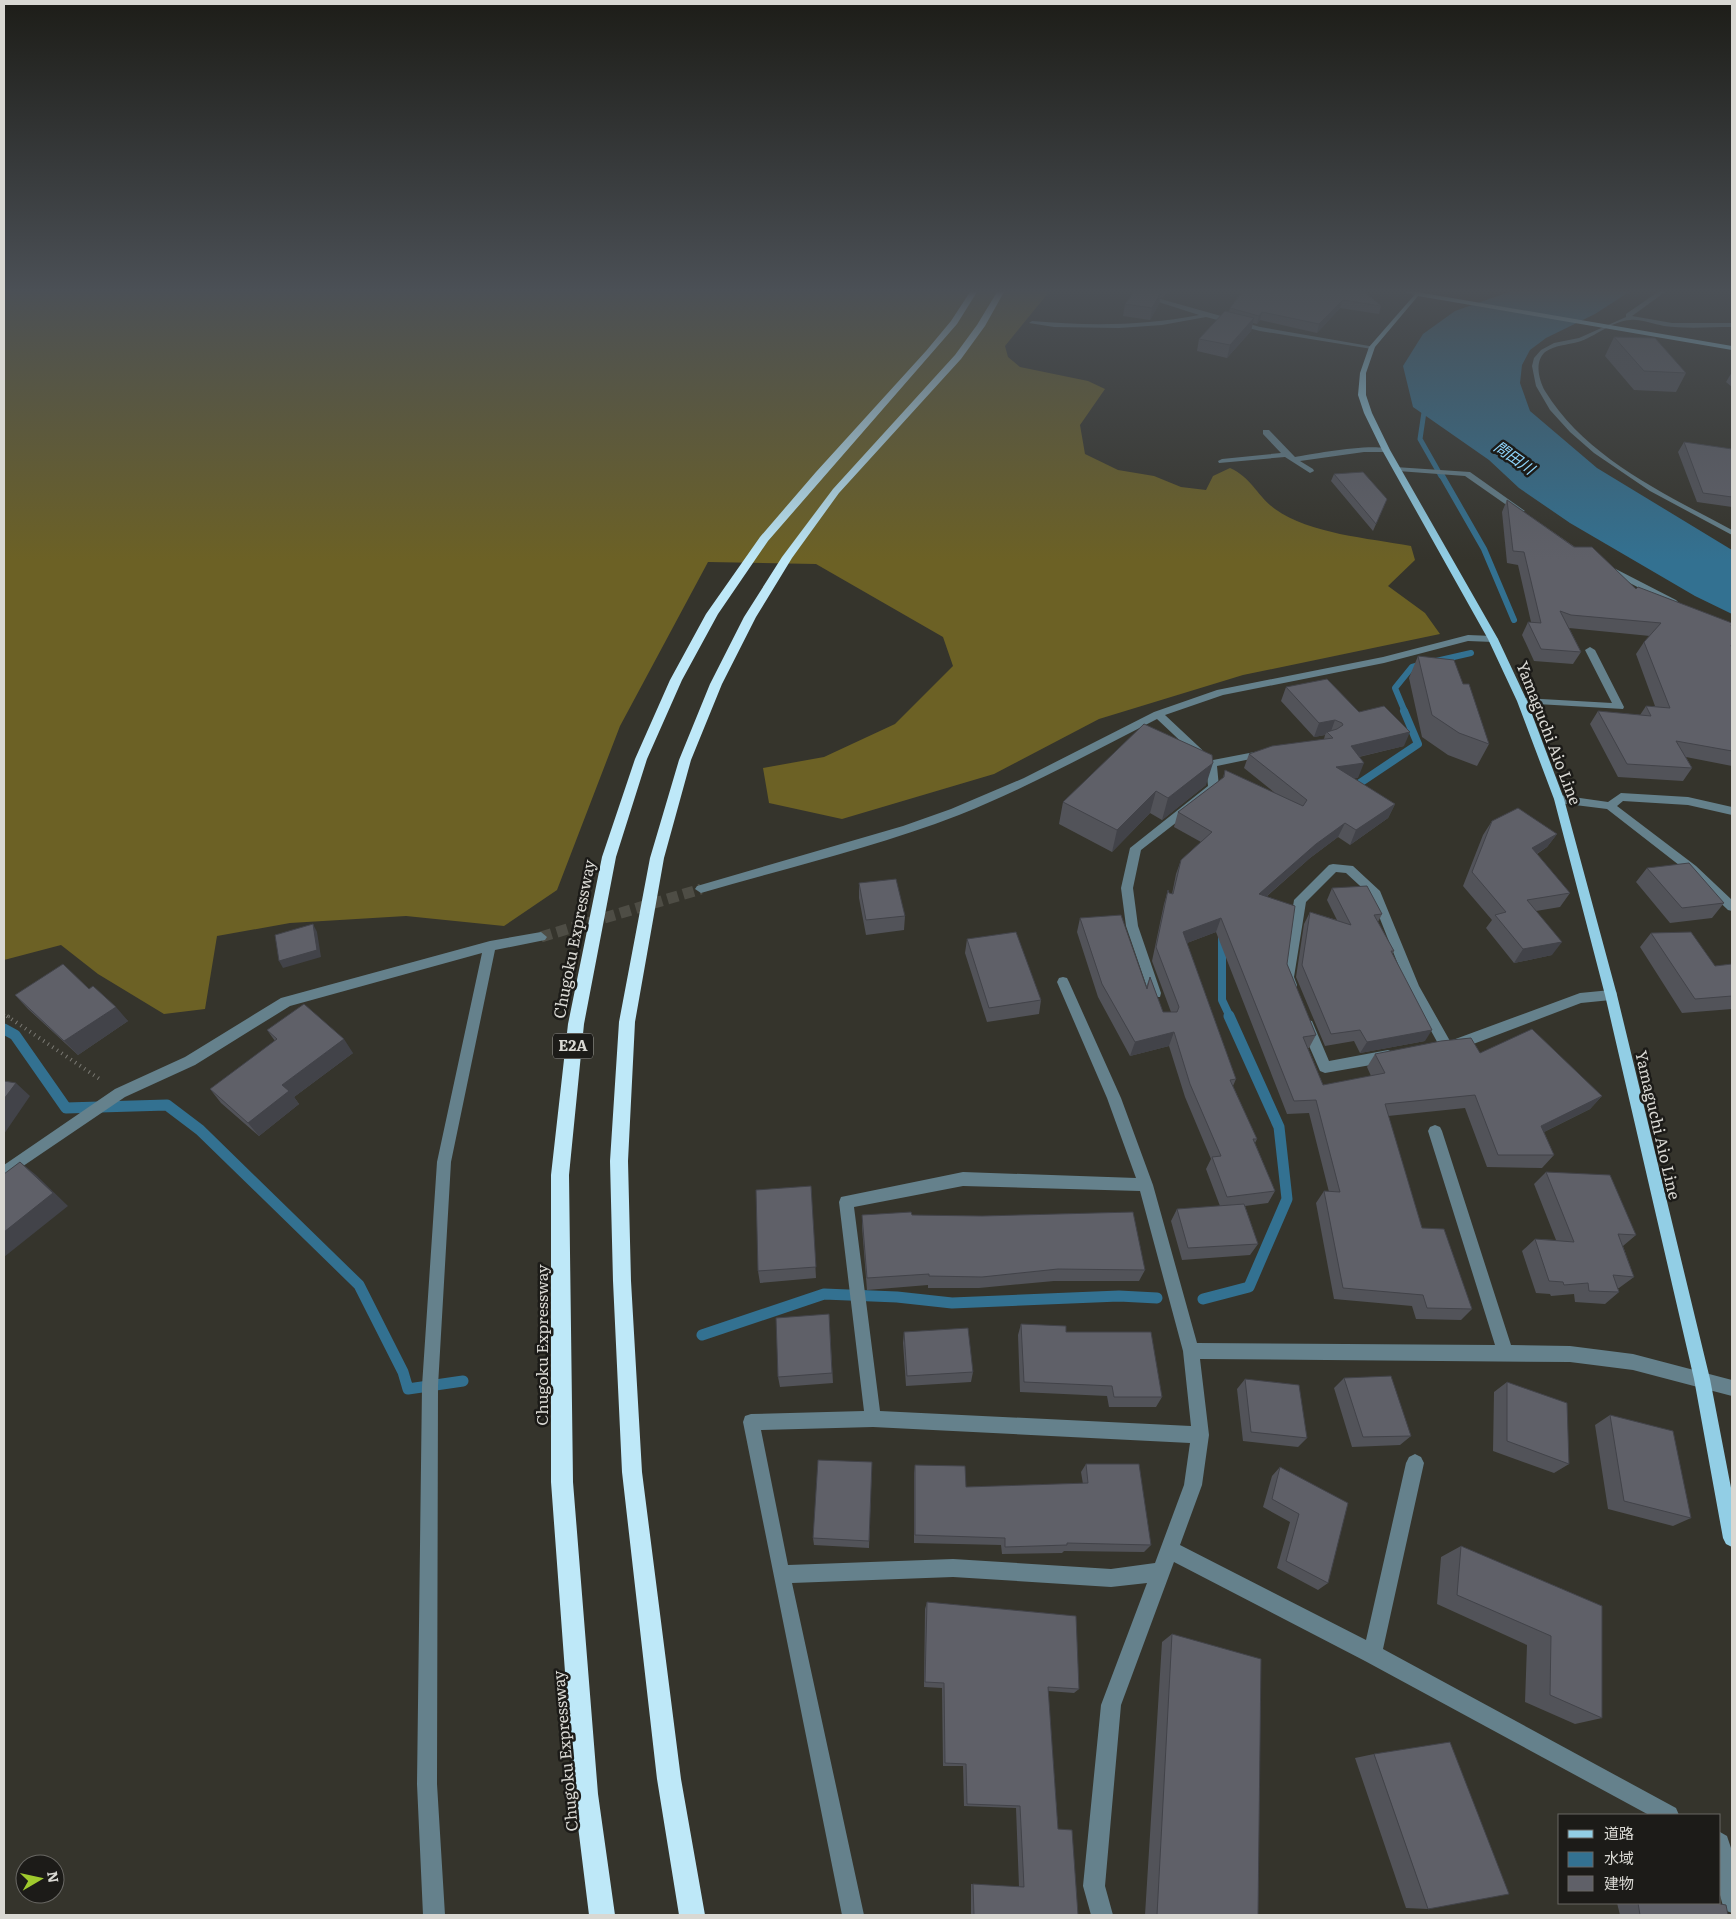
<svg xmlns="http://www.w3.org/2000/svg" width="1736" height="1919" viewBox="0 0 1736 1919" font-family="Literata,'Noto Sans JP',serif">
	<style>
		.forest { fill: #6c6125 }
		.water { fill: #337191 }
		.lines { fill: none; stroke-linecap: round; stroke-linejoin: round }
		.stream-far3 { stroke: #337191; stroke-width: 5 }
		.stream-far2 { stroke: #337191; stroke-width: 6 }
		.stream-far1 { stroke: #337191; stroke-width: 8 }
		.stream { stroke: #337191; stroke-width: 11 }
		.minor-tunnel { stroke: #4e4d45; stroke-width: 11; stroke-dasharray: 11 5.5; stroke-linecap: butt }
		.path-far1 { stroke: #7a7973; stroke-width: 3; stroke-dasharray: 1 4; stroke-linecap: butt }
		.path { stroke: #7a7973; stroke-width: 4; stroke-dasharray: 1 4.5; stroke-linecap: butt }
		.minor { fill: #65818c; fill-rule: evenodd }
		.major { fill: #92cee5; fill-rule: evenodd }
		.highway { fill: #bee8f8; fill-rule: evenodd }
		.wall { fill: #525359 }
		.shaded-wall { fill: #424349 }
		.building { fill: #5f6068; stroke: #424349 }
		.labels { text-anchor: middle; stroke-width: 5; stroke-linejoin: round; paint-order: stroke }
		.far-water-label { font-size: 15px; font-style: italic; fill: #8ed4fb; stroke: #1c1b18 }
		.shield { fill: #1c1b18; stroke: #a09f9b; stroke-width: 1 }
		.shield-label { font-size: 15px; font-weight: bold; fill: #d9d8d3 }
		.street-label { font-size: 16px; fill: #d9d8d3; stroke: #1c1b18 }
	</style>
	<rect width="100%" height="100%" fill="#35342c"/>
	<!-- forest -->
	<path class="forest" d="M4 292H1049L1005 346 1008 357 1020 367 1088 381 1105 389 1080 425 1085 454 1118 470 1154 476 1181 487 1206 490 1213 476 1230 468C1252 478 1257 496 1275 509 1310 534 1368 538 1411 546L1415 560 1388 586 1425 613 1440 634 1243 675 1099 719 994 774 842 819 769 803 763 768 824 757 895 724 953 666 943 637 816 564 708 562 620 726 557 890 504 926 406 916 290 923 217 936 205 1009 164 1014 98 974 61 945 4 960Z"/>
	<!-- water -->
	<path class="water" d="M1509 292H1629L1595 314 1546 338 1530 350 1522 365 1520 383 1530 411 1597 468 1732 550V614L1695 596 1570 523 1519 488 1489 460 1413 407 1403 366 1423 334 1455 311Z"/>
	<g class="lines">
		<!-- stream-far3 -->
		<path class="stream-far3" d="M1432 408 1424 412 1420 439 1441 476"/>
		<!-- stream-far2 -->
		<path class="stream-far2" d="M1441 474 1484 549 1514 620
			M1436 661 1471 653
			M1405 712 1395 688 1412 667 1423 664"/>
		<!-- stream-far1 -->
		<path class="stream-far1" d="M1351 789 1418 744 1404 711
			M1222 936V1000L1230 1017"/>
		<!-- stream -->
		<path class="stream" d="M4 1029 15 1035 66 1108 167 1105 200 1130 359 1285 403 1372 408 1389 463 1381
			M1203 1299 1249 1287 1287 1199 1279 1127 1229 1016
			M702 1335 824 1294 897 1297 952 1303 1119 1296 1157 1298"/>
		<!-- minor-tunnel -->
		<path class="minor-tunnel" d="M541 937 701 889"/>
		<!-- path-far1 -->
		<path class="path-far1" d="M4 1015 10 1017"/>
		<!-- path -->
		<path class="path" d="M7 1016 101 1080"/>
		<!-- minor -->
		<path class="minor" d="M1140 292H1146L1150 296 1260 327 1375 347 1372 349 1260 331 1206 317 1162 325 1119 328 1054 327 1029 323 1032 321C1088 326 1143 326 1199 315L1146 298Z
			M1405 292H1422L1417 296Z
			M1658 292H1665L1632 316 1672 323H1732V327C1710 327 1686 329 1664 326 1653 324 1641 319 1630 320 1612 321 1595 337 1578 342 1567 345 1555 345 1545 352 1534 362 1539 380 1545 391 1586 458 1665 494 1732 530V535L1650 491 1594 453 1570 432 1550 410 1536 386 1532 366 1534 358 1541 350 1554 343 1579 338 1626 317V314Z
			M1263 430H1269L1295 457C1312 454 1378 442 1390 450L1386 452H1364L1300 461 1313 469 1314 471 1310 473 1285 457 1219 463 1218 461 1222 459 1281 453 1263 434Z
			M1395 467 1470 472 1525 511 1518 513 1465 476 1398 471H1395Z
			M1606 564 1676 600 1678 602 1670 604 1603 569V565Z
			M1468 635 1493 636 1498 639 1493 642 1468 641 1384 663 1223 695 1165 715 1213 760 1265 750 1270 753 1265 756 1217 766 1219 787 1218 790 1141 850 1133 888 1138 926 1161 993 1160 997H1150L1149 993 1126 926 1121 888 1130 848 1208 786 1206 765 1157 719C1092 752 1027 788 959 815 876 847 787 868 701 893L695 889 697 886 903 826 951 809 1024 778 1154 712 1217 690 1383 657Z
			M1590 647 1595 650 1624 707 1623 709 1518 703V699L1522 698 1612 703 1585 650Z
			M1621 793 1688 797 1732 807V815L1688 805 1623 801 1617 806 1696 866 1732 900V911L1728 910 1688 872 1607 809 1559 803 1554 799 1559 795 1608 802Z
			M1333 864 1353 866 1380 891 1419 986 1450 1041 1580 993 1611 990 1616 991 1617 995 1616 999 1611 1000 1581 1003 1468 1046 1456 1048 1452 1047 1446 1050 1441 1049 1407 987 1371 896 1346 873 1336 872 1306 902 1294 977 1297 985 1296 989H1286L1282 977 1294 900 1329 865Z
			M541 932 547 937 545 940 495 950 451 1162 438 1386 437 1784 445 1915H423L417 1784 422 1386 437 1162 482 953 290 1006 195 1065 125 1097 4 1179V1165L115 1089 185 1057 281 998 490 941Z
			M1063 977 1067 978 1069 982 1121 1098 1153 1185 1197 1343 1495 1345 1428 1131 1430 1127 1435 1125 1440 1127 1442 1131 1511 1345 1570 1346 1633 1354 1732 1380V1396L1633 1370 1570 1362 1200 1359 1209 1435 1202 1485 1180 1545 1366 1640 1406 1463 1409 1457 1415 1454 1421 1457 1424 1463 1383 1649 1676 1808 1679 1815H1649L1365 1661 1174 1562 1121 1705 1105 1886 1113 1915H1091L1083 1886 1101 1705 1147 1583 1111 1587 953 1577 792 1583 864 1915H842L743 1422 745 1416 751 1414 864 1411 839 1202 841 1197 963 1172 1136 1178 1107 1098 1057 982 1059 978ZM963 1186 1140 1191 1183 1351 1191 1426 880 1411 854 1207ZM873 1427 1190 1443 1184 1485 1155 1563 1111 1569 953 1559 788 1565 761 1430Z
			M1307 1020 1312 1021 1329 1061 1388 1050 1393 1052 1395 1056 1393 1060 1388 1062 1325 1073 1320 1071 1300 1025 1302 1021Z
			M1720 1832 1727 1836 1732 1851V1913L1724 1910 1720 1895Z"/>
		<!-- major -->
		<path class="major" d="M1417 292 1732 346V350L1418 296 1375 347 1366 373V395L1372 413 1390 450 1498 639 1527 701 1564 799 1617 995 1710 1379 1732 1493V1547L1726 1544 1723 1538 1694 1379 1605 995 1554 799 1517 701 1488 639 1382 450 1364 413 1358 395 1360 373 1369 347Z"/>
		<!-- highway -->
		<path class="highway" d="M970 292H977L957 324 768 541 718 614 682 680 647 759 616 857 584 1024 569 1175 573 1482 598 1794 615 1915H589L574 1794 551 1482V1175L568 1024 602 857 635 759 670 680 706 614 760 537 816 472 926 351 951 321Z
			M997 292H1004L985 326 961 359 839 493 792 558 756 617 722 684 691 760 664 858 635 1022 628 1161 631 1281 642 1472 681 1779 705 1915H679L657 1779 622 1472 613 1281 610 1161 619 1022 650 858 679 760 710 684 744 617 782 557 833 489 955 355 977 325Z"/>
	</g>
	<!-- wall -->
	<path class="wall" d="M1134 292H1167L1163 298 1161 297 1159 304 1150 320 1123 316 1125 304Z
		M1237 292H1365L1381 306 1379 314 1340 308 1317 333 1260 320 1257 324 1253 323 1251 331 1227 358 1197 351 1199 339 1229 312 1230 308 1241 293Z
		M1614 337 1686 373 1676 392 1634 390 1605 356Z
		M1732 372V387L1726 382Z
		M1684 442 1732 449V507L1697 502 1678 452Z
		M1334 474 1387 499 1373 531 1331 481Z
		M1507 500 1636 589 1732 626V766L1686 757 1692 768 1683 781 1618 777 1590 724 1598 711 1640 715 1646 706H1655L1636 654 1644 642 1650 636 1569 628 1581 652 1573 664 1534 661 1522 635 1528 622H1531L1518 565 1507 563 1502 512Z
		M1418 656 1463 684 1489 744 1477 766 1448 755 1422 737 1409 678Z
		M1286 687 1359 712 1404 746 1359 757 1358 778H1353L1395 804 1388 818 1350 845 1338 837 1310 858 1266 897 1287 964 1316 1035 1309 1048H1308L1323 1085 1371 1076 1367 1067 1375 1054 1480 1053 1602 1096 1590 1109 1544 1132 1554 1155 1542 1168 1487 1167 1465 1108 1388 1116 1422 1228 1472 1309 1461 1320 1416 1319 1412 1306 1334 1299 1316 1203 1324 1191 1329 1192 1309 1113 1287 1114 1216 932 1187 943 1236 1079 1233 1086 1257 1139 1255 1143 1275 1191 1268 1203 1245 1206 1258 1244 1250 1255 1182 1260 1171 1221 1177 1209 1220 1206 1206 1169 1211 1159 1185 1097 1169 1046 1130 1056 1098 997 1077 932 1080 918 1146 987 1150 977 1163 1012H1171L1152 961 1164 904 1168 890 1169 893 1172 894 1176 874 1181 860 1201 842 1174 827 1178 812 1223 778 1225 770 1275 793 1244 768 1249 754 1324 739 1325 735 1314 737 1281 701Z
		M1206 785 1162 820 1150 813 1112 852 1059 824 1063 802Z
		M1492 821 1557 834 1547 847 1537 854 1570 893 1560 907 1536 911 1552 955 1514 963 1486 928 1492 920 1463 886 1483 835Z
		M1647 868 1724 903 1712 918 1670 923 1636 882Z
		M859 883 905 916 904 930 866 935 859 898Z
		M1332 888 1382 914 1378 922 1394 951 1392 954 1425 1041 1360 1053 1354 1041 1325 1046 1296 977 1304 924 1310 912 1337 920 1327 900Z
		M1651 933 1715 966 1732 964V1009L1682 1013 1640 947Z
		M967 939 1041 1000 1039 1014 987 1022 965 953Z
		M89 989 128 1021 78 1055 28 1009 15 995Z
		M267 1030 353 1053 294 1097 299 1104 259 1136 221 1103 210 1089 275 1041Z
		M1546 1172 1636 1235 1623 1246 1634 1277 1619 1288H1618L1619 1292 1605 1304 1575 1302 1574 1294 1551 1296 1550 1294 1536 1293 1522 1251 1535 1239 1556 1240 1534 1184Z
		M811 1186 816 1278 760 1283 758 1271Z
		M862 1215H912L1145 1270 1139 1281H1054L979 1288H928V1285L867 1290 862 1227Z
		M829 1314 833 1383 780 1387 778 1377Z
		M1021 1324 1162 1397 1156 1407H1109L1107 1396 1020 1392 1018 1335Z
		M904 1332 973 1372 971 1382 906 1386 903 1343Z
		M1344 1378 1411 1436 1400 1445 1352 1447 1334 1388Z
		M1245 1379 1307 1438 1298 1447 1243 1441 1237 1389Z
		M1507 1382 1569 1464 1554 1473 1493 1451 1494 1392Z
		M1610 1415 1691 1518 1673 1526 1608 1509 1595 1425Z
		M872 1462 869 1548 814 1545 813 1538Z
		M1086 1464 1151 1545 1144 1552 1064 1551 1062 1553 1002 1554 1001 1545 914 1543V1473L915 1465 966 1487 1083 1484 1081 1472Z
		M1280 1467 1328 1583 1318 1590 1277 1568 1290 1522 1263 1507 1272 1476Z
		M1461 1546 1602 1606V1718L1575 1724 1525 1702 1527 1645 1437 1604 1441 1557Z
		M927 1602 1079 1689 1074 1693 1048 1691 1058 1829 1078 1915H971V1884L1019 1887 1016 1808 964 1806 963 1766H943L942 1688 924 1687 925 1609Z
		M1172 1634 1258 1915H1145L1162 1642Z
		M1374 1754 1428 1909 1406 1908 1355 1758Z
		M1617 1903H1715L1728 1915H1620Z"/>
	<!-- shaded-wall -->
	<path class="shaded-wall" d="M1161 292 1159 304 1150 320 1152 308Z
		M1343 300 1340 308 1317 333 1319 324Z
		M1262 312 1260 320 1257 324 1259 316Z
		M1254 318 1251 331 1227 358 1230 345Z
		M1335 720 1330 734 1327 732 1325 735 1314 737 1319 723Z
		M1410 732 1404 746 1345 760 1351 746Z
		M1213 763 1206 785 1162 820 1168 798Z
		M1364 763 1358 778 1330 782 1336 767Z
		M1156 791 1150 813 1112 852 1117 830Z
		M1395 804 1388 818 1350 845 1356 830Z
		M1345 823 1338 837 1310 858 1253 908 1259 894 1316 844Z
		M1557 834 1547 847 1523 862 1532 848Z
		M1221 918 1216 932 1179 946 1183 932Z
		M313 924 317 932 321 957 283 968 279 961Z
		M1562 942 1552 955 1514 963 1523 949Z
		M116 1007 128 1021 78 1055 64 1041Z
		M1432 1030 1425 1041 1360 1053 1367 1042Z
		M1174 1032 1169 1046 1130 1056 1135 1042Z
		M344 1039 353 1053 294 1097 299 1104 259 1136 248 1123 282 1085Z
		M16 1083 30 1096 4 1134V1099Z
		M1602 1096 1590 1109 1530 1139 1541 1126Z
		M20 1162 36 1175 68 1206 4 1257V1232Z"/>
	<!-- building -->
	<path class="building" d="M1134 292H1161L1152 308 1125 304Z
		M1242 292H1365L1381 306 1343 300 1319 324 1262 312 1259 316 1230 308Z
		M1225 311 1254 318 1230 345 1199 339Z
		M1614 337 1655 338 1686 373 1644 371Z
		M1684 442 1732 449V497L1703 493Z
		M1363 472 1387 499 1376 524 1334 474Z
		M1507 500 1574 547H1592L1636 589 1638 587 1732 623 1731 626H1732V644L1731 645 1732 649V751L1676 741 1692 768 1627 764 1598 711 1651 716 1646 706 1670 708 1644 642 1661 623 1571 615 1560 611 1581 652 1541 649 1528 622 1541 623 1524 552 1513 551Z
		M1418 656 1454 660 1463 684H1469L1489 744 1459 733 1432 715Z
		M1327 679 1359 712 1384 706 1410 732 1351 746 1364 763 1336 767 1395 804 1356 830 1345 823 1316 844 1259 894 1295 906 1287 964 1316 1035 1303 1037 1323 1085 1385 1073 1375 1054 1441 1041 1471 1038 1480 1053 1532 1029 1602 1096 1541 1126 1554 1155H1498L1475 1095 1385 1104 1422 1228 1444 1229 1472 1309 1427 1308 1423 1295 1343 1288 1324 1191 1340 1192 1316 1100 1294 1101 1221 918 1183 932 1236 1079 1230 1080 1257 1139H1253L1275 1191 1227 1197 1212 1157 1221 1156 1190 1084 1174 1032 1135 1042 1102 984 1080 918 1121 915 1147 989 1150 977 1163 1012H1177L1179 1007 1156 947 1168 890 1169 893 1173 894 1181 860 1212 832 1178 812 1224 777 1225 770 1303 806 1307 800 1249 754 1272 746 1333 738 1327 732 1337 729 1343 725 1342 723 1335 720 1319 723 1286 687Z
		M1144 724 1212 755 1213 763 1168 798 1156 791 1117 830 1063 802Z
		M1518 808 1557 834 1532 848 1570 893 1527 900 1562 942 1523 949 1495 915 1506 912 1472 872 1492 821Z
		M1689 863 1724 903 1682 908 1647 868Z
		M896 879 905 916 866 920 859 883Z
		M1367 886 1382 914 1374 915 1394 951H1391L1432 1030 1367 1042 1360 1030 1331 1034 1302 965 1310 912 1351 925 1332 888Z
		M313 924 317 950 279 961 275 935Z
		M1016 932 1041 1000 989 1008 967 939Z
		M1691 932 1715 966 1732 964V996L1695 999 1651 933Z
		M63 964 89 989 93 986 116 1007 64 1041 15 995Z
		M304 1004 344 1039 282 1085 289 1091 248 1123 210 1089 277 1039 267 1030Z
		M4 1081 16 1083 4 1099Z
		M20 1162 53 1193 4 1232V1174Z
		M1546 1172 1610 1175 1636 1235 1618 1234 1634 1277 1613 1275 1619 1292 1589 1291 1588 1283 1564 1285 1563 1282 1549 1281 1535 1239 1574 1242Z
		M811 1186 816 1267 758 1271 756 1190Z
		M1244 1204 1258 1244 1188 1248 1177 1209Z
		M911 1212 912 1215 982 1216 1133 1212 1145 1270 1058 1269 982 1277 929 1276V1274L867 1278 862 1215Z
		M829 1314 832 1373 778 1377 776 1318Z
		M1021 1324 1066 1326V1332H1151L1162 1397H1114L1112 1386 1024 1382Z
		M968 1328 973 1372 907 1376 904 1332Z
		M1391 1376 1411 1436 1363 1437 1344 1378Z
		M1245 1379 1299 1385 1307 1438 1251 1432Z
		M1507 1382 1567 1403 1569 1464 1507 1441Z
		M1610 1415 1673 1431 1691 1518 1624 1501Z
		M818 1460 872 1462 869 1541 813 1538Z
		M1086 1464H1139L1151 1545 1067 1543V1545L1005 1547V1538L915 1535V1465L965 1466 966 1487 1088 1483Z
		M1280 1467 1348 1503 1328 1583 1286 1561 1299 1514 1272 1499Z
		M1461 1546 1602 1606V1718L1550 1695 1551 1636 1457 1595Z
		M927 1602 1076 1616 1079 1689 1048 1687 1058 1829 1072 1830 1078 1915H974L973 1884 1024 1887 1020 1806 967 1804 966 1764 945 1763 944 1683 925 1682Z
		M1172 1634 1261 1659 1258 1915H1157Z
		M1450 1742 1509 1894 1428 1909 1374 1754Z
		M1638 1903H1715L1726 1905 1728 1915H1640Z"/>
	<!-- sky -->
	<linearGradient id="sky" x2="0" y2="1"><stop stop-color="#1d1d18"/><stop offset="0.52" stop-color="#4b5056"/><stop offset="1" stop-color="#4b5056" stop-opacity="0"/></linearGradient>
	<rect width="1736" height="560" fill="url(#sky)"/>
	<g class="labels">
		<!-- far-water labels -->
		<g class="far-water-label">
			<text transform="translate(1514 458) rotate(35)" y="5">問田川</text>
		</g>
		<!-- shield labels -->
		<rect class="shield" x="553" y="1033.5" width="40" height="25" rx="4"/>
		<g class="shield-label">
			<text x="573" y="1051">E2A</text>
		</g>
		<!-- street labels -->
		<g class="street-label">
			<text transform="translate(1549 733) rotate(69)" y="6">Yamaguchi Aio Line</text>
			<text transform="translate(574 939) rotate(-79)" y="6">Chugoku Expressway</text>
			<text transform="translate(1658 1125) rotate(77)" y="6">Yamaguchi Aio Line</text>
			<text transform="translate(542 1345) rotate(-90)" y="6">Chugoku Expressway</text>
			<text transform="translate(565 1751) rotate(-95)" y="6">Chugoku Expressway</text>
		</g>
	</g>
	<!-- border -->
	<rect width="1736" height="1919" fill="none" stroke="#d9d8d3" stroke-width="10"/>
	<!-- legend -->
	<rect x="1558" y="1814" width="162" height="90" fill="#1c1b18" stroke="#686763"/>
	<rect x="1568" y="1830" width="25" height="8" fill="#92cee5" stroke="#686763"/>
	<text x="1604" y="1839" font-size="15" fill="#d9d8d3">道路</text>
	<rect x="1568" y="1852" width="25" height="15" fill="#337191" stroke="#686763"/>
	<text x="1604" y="1864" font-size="15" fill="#d9d8d3">水域</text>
	<rect x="1568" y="1876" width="25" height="15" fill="#5f6068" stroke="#686763"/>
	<text x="1604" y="1889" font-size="15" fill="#d9d8d3">建物</text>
	<!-- north arrow -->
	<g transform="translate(40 1879) rotate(81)"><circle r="24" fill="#1c1b18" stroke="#686763"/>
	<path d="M0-4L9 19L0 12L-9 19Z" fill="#9fca2d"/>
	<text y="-8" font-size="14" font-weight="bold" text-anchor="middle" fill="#d9d8d3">N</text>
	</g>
</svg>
